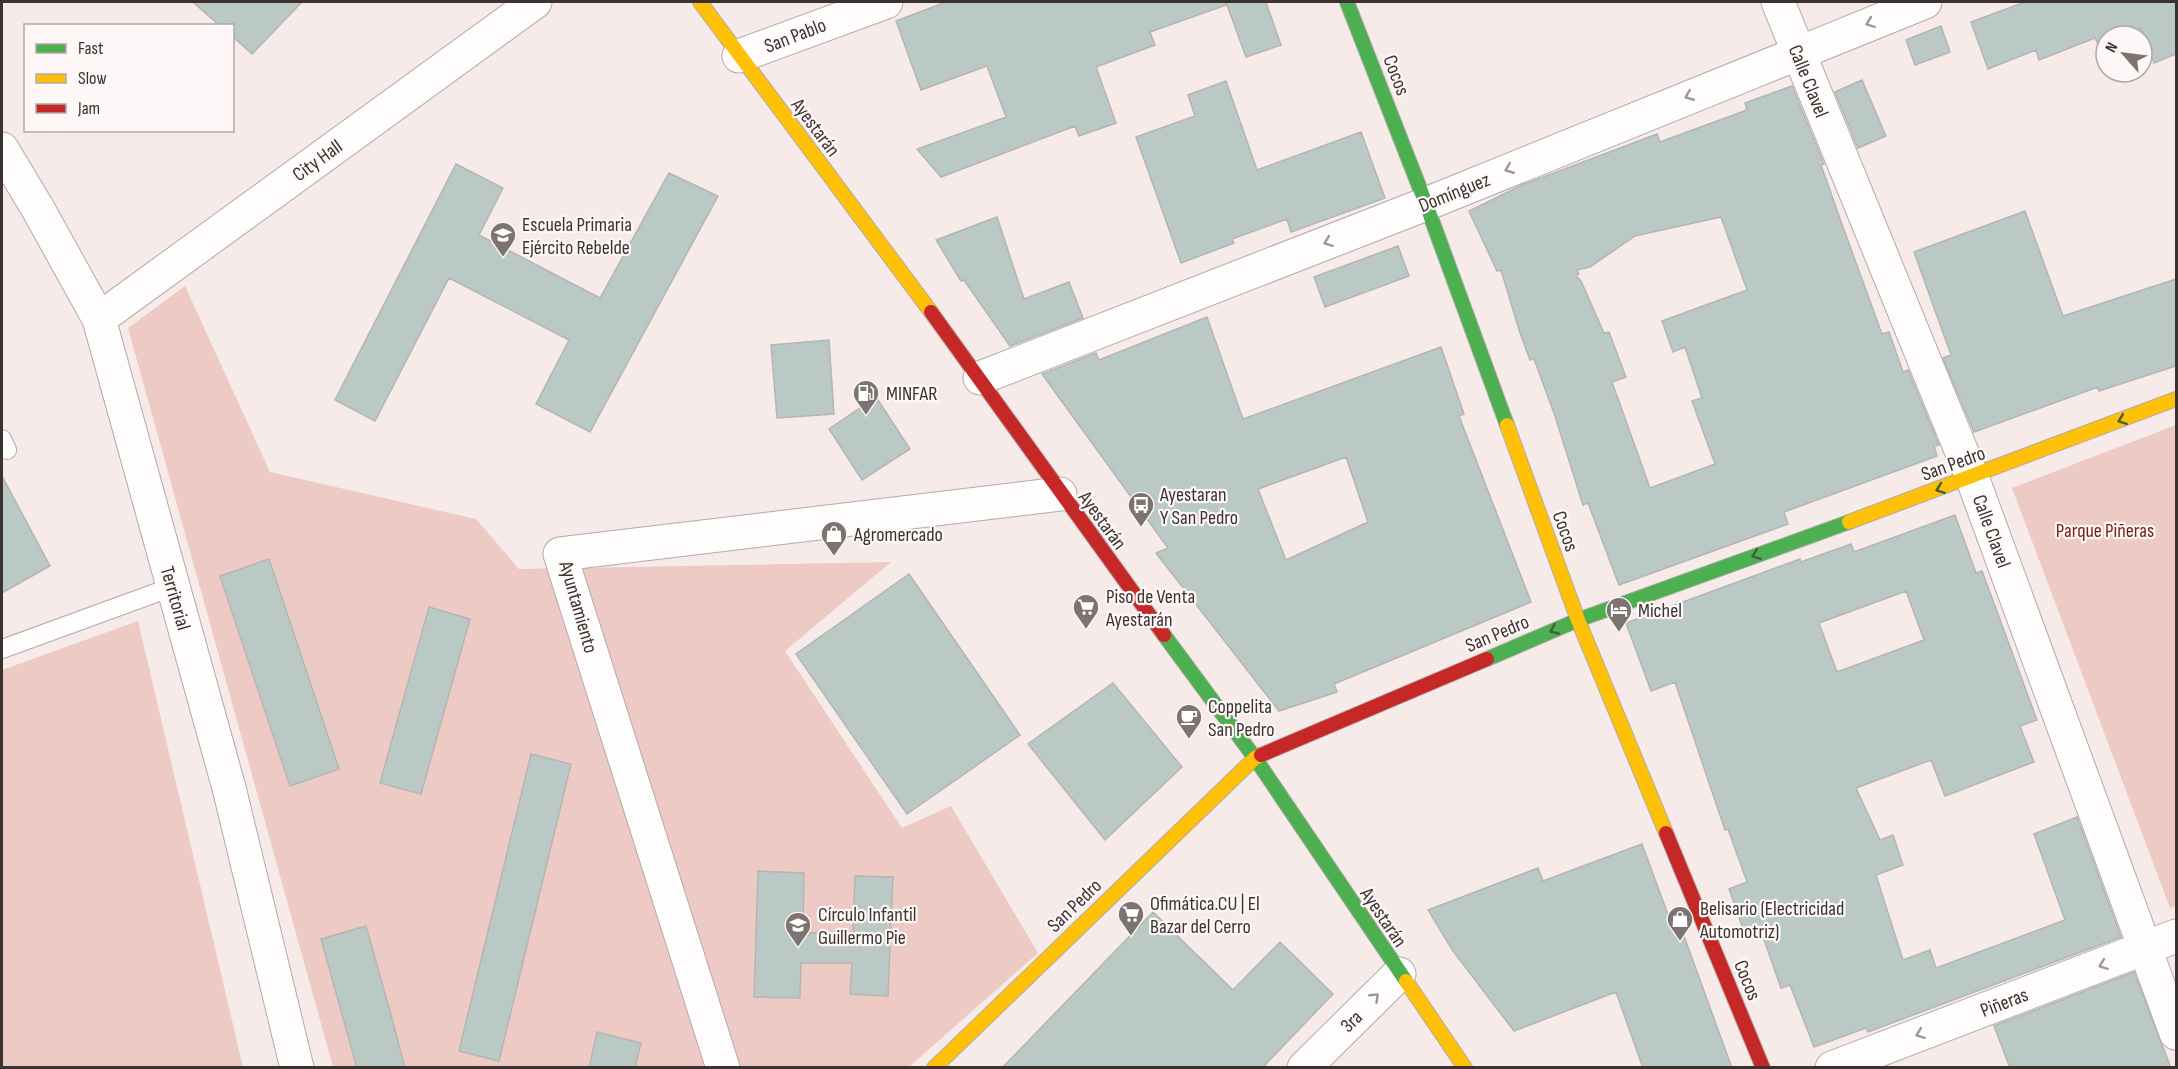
<svg xmlns="http://www.w3.org/2000/svg" width="2178" height="1069" viewBox="0 0 2178 1069" font-family="'Sofia Sans Condensed',sans-serif">
	<style>
		.green { fill: #edcbc4 }
		.building { fill: #bac8c6; stroke: #b5b5b4; stroke-width: 1.5; fill-rule: evenodd }
		.lines { fill: none; stroke-linecap: round; stroke-linejoin: round }
		.lane-casing { stroke: #b2aaa8; stroke-width: 20 }
		.street-casing { stroke: #b2aaa8; stroke-width: 35 }
		.fast-casing { stroke: #b2aaa8; stroke-width: 16 }
		.slow-casing { stroke: #b2aaa8; stroke-width: 16 }
		.jam-casing { stroke: #b2aaa8; stroke-width: 16 }
		.lane { stroke: #fefcfc; stroke-width: 18 }
		.street { stroke: #fefcfc; stroke-width: 33 }
		.fast { stroke: #4caf50; stroke-width: 14 }
		.slow { stroke: #ffc107; stroke-width: 14 }
		.jam { stroke: #c62828; stroke-width: 14 }
		.oneway { stroke: #9d9796 }
		.oneway2 { stroke: #425e3b }
		.labels { text-anchor: middle; stroke-width: 4.5; stroke-linejoin: round; paint-order: stroke }
		.street-label { font-size: 20px; fill: #3c3230; stroke: #fdf8f7 }
		.poi-label { font-size: 20px; fill: #3c3230; stroke: #fdf8f7; text-anchor: start }
		.park-label { font-size: 20px; fill: #792113; stroke: #fdf8f7 }
	</style>
	<rect width="100%" height="100%" fill="#f6ebe9"/>
	<!-- green -->
	<path class="green" d="M185 286 270 472 476 519 519 569 891 562 785 651 902 828 951 806 1038 953 909 1067H333L128 328Z
		M2176 425V906L2170 908 2012 488Z
		M138 621 243 1067H2V670Z"/>
	<!-- building -->
	<path class="building" d="M193 2H302L252 54 232 36V26H220Z
		M946 2H1225L1226 5 1150 32 1155 45 1096 67 1116 123 1079 136 1075 126 941 177 917 149 1006 117 987 66 921 90 896 21Z
		M1226 2H1266L1281 45 1246 57Z
		M2025 2H2176V54L2154 63 2141 28 2120 36H2106V41L2098 44 2095 38 2039 60 2036 50 1988 69 1971 22Z
		M1941 26 1950 52 1915 65 1906 40Z
		M1862 80 1886 136 1858 148 1835 92Z
		M1226 81 1257 170 1361 132 1385 198 1291 232 1287 219 1232 239 1234 243 1181 263 1136 137 1195 116 1188 95Z
		M1792 86 1824 164 1821 165 1839 216 1882 334 1889 332 1903 372 1908 370 1939 445 1934 446 1937 456 1784 512 1788 524 1619 585 1588 503 1583 505 1555 416 1534 359 1530 360 1520 333 1501 270 1497 271 1469 211 1522 185 1657 134 1660 142 1747 110 1745 103ZM1721 217 1747 290 1662 321 1673 352 1685 347 1702 398 1692 401 1715 464 1650 488 1612 382 1626 377 1609 332 1604 333 1581 281 1576 276 1579 274 1577 270 1590 267 1635 236Z
		M456 164 503 188 479 235 600 298 669 173 718 196 590 432 536 404 569 340 449 278 375 421 335 400Z
		M2025 211 2063 316 2176 279V366L2099 391 2098 387 1974 432 1943 358 1951 355 1914 252Z
		M997 217 1024 299 1069 282 1083 318 1010 346 964 280 961 281 936 240Z
		M1398 246 1409 276 1325 307 1314 277Z
		M1207 317 1243 419 1441 347 1464 414 1459 416 1531 602 1334 684 1337 692 1279 711 1156 553 1168 548 1042 374 1096 353 1099 360ZM1346 457 1368 522 1286 560 1258 489Z
		M829 340 834 414 777 418 771 345Z
		M876 397 910 449 862 480 829 429Z
		M2 476 50 566 2 593Z
		M1955 515 1976 573 1982 571 2037 720 2020 726 2034 762 1945 796 1931 760 1856 788 1880 840 1893 835 1903 865 1876 875 1903 960 1930 950 1936 968 2065 920 2034 834 2077 817 2121 937 1868 1032 1866 1028 1814 1047 1790 985 1781 988 1761 931 1746 937 1729 889 1747 882 1728 829 1725 830 1675 682 1651 691 1626 623 1800 559 1801 562 1851 544 1854 552ZM1906 591 1924 640 1837 672 1819 623Z
		M269 559 339 769 290 786 220 576Z
		M909 574 1020 735 907 814 796 654Z
		M429 607 470 619 421 794 380 783Z
		M1113 683 1182 767 1105 840 1028 744Z
		M531 754 571 764 499 1061 459 1051Z
		M1642 844 1677 939 1684 936 1732 1068H1643L1616 992 1514 1031 1453 951 1428 910 1538 868 1543 881Z
		M758 871 804 873 803 933 853 932 855 876 893 877 888 996 850 994 852 963H801L800 998 754 997Z
		M1153 912 1233 990 1280 942 1333 994 1262 1068H1002Z
		M366 926 391 1015 405 1068H357L321 939Z
		M2134 972 2171 1068H2010L1994 1026Z
		M597 1032 641 1043 635 1068H589Z"/>
	<g class="lines">
		<!-- lane casing -->
		<g class="lane-casing">
			<path id="lane" d="M2 439 7 450
				M2 649 172 587"/>
		</g>
		<!-- street casing -->
		<g class="street-casing">
			<path id="street" d="M1778 2 1972 477 2176 1033
				M739 56 886 2
				M2 149 38 209 99 319 229 788 297 1068
				M99 319 535 2
				M980 378 1426 204 1925 2
				M723 1068 560 554 1060 494
				M1304 1068 1399 974
				M1832 1068 2176 936"/>
		</g>
		<!-- fast casing -->
		<g class="fast-casing">
			<path id="fast" d="M1347 2 1426 204 1507 425
				M1164 635 1255 758 1406 981
				M1487 659 1578 620 1849 522"/>
		</g>
		<!-- slow casing -->
		<g class="slow-casing">
			<path id="slow" d="M700 2 931 312
				M1507 425 1578 620 1666 833
				M1849 522 2176 399
				M1406 981 1465 1068
				M934 1068 1255 758 1261 755"/>
		</g>
		<!-- jam casing -->
		<g class="jam-casing">
			<path id="jam" d="M931 312 1164 635
				M1261 755 1487 659
				M1666 833 1763 1068"/>
		</g>
		<!-- lane -->
		<use href="#lane" class="lane"/>
		<!-- street -->
		<use href="#street" class="street"/>
		<!-- fast -->
		<use href="#fast" class="fast"/>
		<!-- slow -->
		<use href="#slow" class="slow"/>
		<!-- jam -->
		<use href="#jam" class="jam"/>
	</g>
	<!-- one-way arrows -->
	<defs><path id="oneway-chevron" d="M-2-3.5L2.5 0L-2 3.5" fill="none" stroke-width="1.6" stroke-linecap="round" stroke-linejoin="round" transform="scale(1.5)"/></defs>
	<g class="oneway">
		<use href="#oneway-chevron" transform="translate(1870 23) rotate(159)"/>
		<use href="#oneway-chevron" transform="translate(1689 96) rotate(158)"/>
		<use href="#oneway-chevron" transform="translate(1509 169) rotate(158)"/>
		<use href="#oneway-chevron" transform="translate(1328 242) rotate(159)"/>
		<use href="#oneway-chevron" transform="translate(2103 965) rotate(159)"/>
		<use href="#oneway-chevron" transform="translate(1375 997) rotate(-44)"/>
		<use href="#oneway-chevron" transform="translate(1920 1034) rotate(159)"/>
	</g>
	<g class="oneway2">
		<use href="#oneway-chevron" transform="translate(2122 420) rotate(159)"/>
		<use href="#oneway-chevron" transform="translate(1940 489) rotate(160)"/>
		<use href="#oneway-chevron" transform="translate(1756 555) rotate(160)"/>
		<use href="#oneway-chevron" transform="translate(1554 630) rotate(157)"/>
	</g>
	<!-- icons -->
	<defs>
		<g id="school-pin" transform="scale(1.35)"><path d="M0 17L-7.5 6A9.5 9.5 0 1 1 7.5 6Z" fill="#7d7371" stroke="#fdf8f7"/><path d="M0-5L7-2L0 1L-7-2ZM-4 1L0 2.5L4 1V4Q0 6-4 4Z" fill="#fff"/></g>
		<g id="fuel-pin" transform="scale(1.35)"><path d="M0 17L-7.5 6A9.5 9.5 0 1 1 7.5 6Z" fill="#7d7371" stroke="#fdf8f7"/><path d="M-5.5-6h7V0h2V4h1.3V-2.5L3-4.5l.8-.8L6-3V5H2.5V1h-1V6h-7ZM-4.2-4.7v3.2H.2V-4.7Z" fill="#fff"/></g>
		<g id="bus-pin" transform="scale(1.35)"><path d="M0 17L-7.5 6A9.5 9.5 0 1 1 7.5 6Z" fill="#7d7371" stroke="#fdf8f7"/><path d="M-5-6H5V4H4V6H2V4H-2V6H-4V4H-5ZM-3.5-4V0h7V-4ZM-3.5 1.2v1.5H-2V1.2ZM2 1.2v1.5H3.5V1.2Z" fill="#fff"/></g>
		<g id="shop-pin" transform="scale(1.35)"><path d="M0 17L-7.5 6A9.5 9.5 0 1 1 7.5 6Z" fill="#7d7371" stroke="#fdf8f7"/><path d="M-5-2.5h2.3a2.7 3.5 0 0 1 5.4 0H5L5.5 6h-11ZM-1.5-2.5h3a1.5 2.3 0 0 0-3 0Z" fill="#fff"/></g>
		<g id="supermarket-pin" transform="scale(1.35)"><path d="M0 17L-7.5 6A9.5 9.5 0 1 1 7.5 6Z" fill="#7d7371" stroke="#fdf8f7"/><path d="M-6-5.5h2.5l.6 2H6L4.5 2H-2.5L-4.4-4H-6ZM-1.5 3.2a1.3 1.3 0 1 0 .1 0ZM3 3.2a1.3 1.3 0 1 0 .1 0Z" fill="#fff"/></g>
		<g id="hotel-pin" transform="scale(1.35)"><path d="M0 17L-7.5 6A9.5 9.5 0 1 1 7.5 6Z" fill="#7d7371" stroke="#fdf8f7"/><path d="M-6-4.5h1.5V1H6V5H4.5V3h-9V5H-6ZM-4 0a1.8 1.8 0 1 1 3.6 0ZM.5 0V-2.5h3Q6-2.5 6 0Z" fill="#fff"/></g>
		<g id="cafe-pin" transform="scale(1.35)"><path d="M0 17L-7.5 6A9.5 9.5 0 1 1 7.5 6Z" fill="#7d7371" stroke="#fdf8f7"/><path d="M-5.5-4.5H6V0H3Q3 3.5 0 3.5H-2.5Q-5.5 3.5-5.5 0ZM3-3.2v2h1.7v-2ZM-6 4.5H4V6H-6Z" fill="#fff"/></g>
	</defs>
	<g fill-rule="evenodd">
		<use href="#school-pin" x="503" y="235"/>
		<use href="#fuel-pin" x="866" y="393"/>
		<use href="#bus-pin" x="1141" y="505"/>
		<use href="#shop-pin" x="834" y="534"/>
		<use href="#supermarket-pin" x="1086" y="607"/>
		<use href="#hotel-pin" x="1619" y="610"/>
		<use href="#cafe-pin" x="1189" y="717"/>
		<use href="#supermarket-pin" x="1131" y="914"/>
		<use href="#shop-pin" x="1680" y="919"/>
		<use href="#school-pin" x="798" y="925"/>
	</g>
	<g class="labels">
		<!-- street labels -->
		<g class="street-label">
			<text transform="translate(795 35) rotate(-21)" y="7">San Pablo</text>
			<text transform="translate(1397 75) rotate(69)" y="7">Cocos</text>
			<text transform="translate(1809 81) rotate(68)" y="7">Calle Clavel</text>
			<text transform="translate(816 127) rotate(53)" y="7">Ayestarán</text>
			<text transform="translate(317 160) rotate(-36)" y="7">City Hall</text>
			<text transform="translate(1454 192) rotate(-22)" y="7">Domínguez</text>
			<text transform="translate(1953 463) rotate(-20)" y="7">San Pedro</text>
			<text transform="translate(1103 520) rotate(54)" y="7">Ayestarán</text>
			<text transform="translate(1566 531) rotate(70)" y="7">Cocos</text>
			<text transform="translate(1992 531) rotate(70)" y="7">Calle Clavel</text>
			<text transform="translate(176 598) rotate(74)" y="7">Territorial</text>
			<text transform="translate(579 607) rotate(74)" y="7">Ayuntamiento</text>
			<text transform="translate(1497 633) rotate(-23)" y="7">San Pedro</text>
			<text transform="translate(1074 905) rotate(-44)" y="7">San Pedro</text>
			<text transform="translate(1384 917) rotate(56)" y="7">Ayestarán</text>
			<text transform="translate(1748 980) rotate(68)" y="7">Cocos</text>
			<text transform="translate(2004 1002) rotate(-21)" y="7">Piñeras</text>
			<text transform="translate(1351 1021) rotate(-44)" y="7">3ra</text>
		</g>
		<!-- poi labels -->
		<g class="poi-label">
			<text x="522" y="231">Escuela Primaria<tspan x="522" dy="23">Ejército Rebelde</tspan></text>
			<text x="886" y="400">MINFAR</text>
			<text x="1160" y="501">Ayestaran<tspan x="1160" dy="23">Y San Pedro</tspan></text>
			<text x="854" y="541">Agromercado</text>
			<text x="1106" y="603">Piso de Venta<tspan x="1106" dy="23">Ayestarán</tspan></text>
			<text x="1638" y="617">Michel</text>
			<text x="1208" y="713">Coppelita<tspan x="1208" dy="23">San Pedro</tspan></text>
			<text x="1150" y="910">Ofimática.CU | El<tspan x="1150" dy="23">Bazar del Cerro</tspan></text>
			<text x="1700" y="915">Belisario (Electricidad<tspan x="1700" dy="23">Automotriz)</tspan></text>
			<text x="818" y="921">Círculo Infantil<tspan x="818" dy="23">Guillermo Pie</tspan></text>
		</g>
		<!-- park labels -->
		<g class="park-label">
			<text x="2105" y="537">Parque Piñeras</text>
		</g>
	</g>
	<!-- border -->
	<rect width="2178" height="1069" fill="none" stroke="#3c3230" stroke-width="6"/>
	<!-- legend -->
	<rect x="24" y="24" width="210" height="108" fill="#fdf8f7" stroke="#b0a9a7" stroke-width="1.5"/>
	<rect x="36" y="44" width="30" height="9" fill="#4caf50" stroke="#b0a9a7" stroke-width="1.5"/>
	<text x="78" y="54" font-size="18" fill="#3c3230">Fast</text>
	<rect x="36" y="74" width="30" height="9" fill="#ffc107" stroke="#b0a9a7" stroke-width="1.5"/>
	<text x="78" y="84" font-size="18" fill="#3c3230">Slow</text>
	<rect x="36" y="104" width="30" height="9" fill="#c62828" stroke="#b0a9a7" stroke-width="1.5"/>
	<text x="78" y="114" font-size="18" fill="#3c3230">Jam</text>
	<!-- north arrow -->
	<g transform="translate(2124 54) rotate(298)"><circle r="28" fill="#fdf8f7" stroke="#b0a9a7" stroke-width="1.5"/>
	<path d="M0-4.5L10 22L0 15L-10 22Z" fill="#7d7371"/>
	<text y="-9" font-size="16" font-weight="bold" text-anchor="middle" fill="#3c3230">N</text>
	</g>
</svg>
